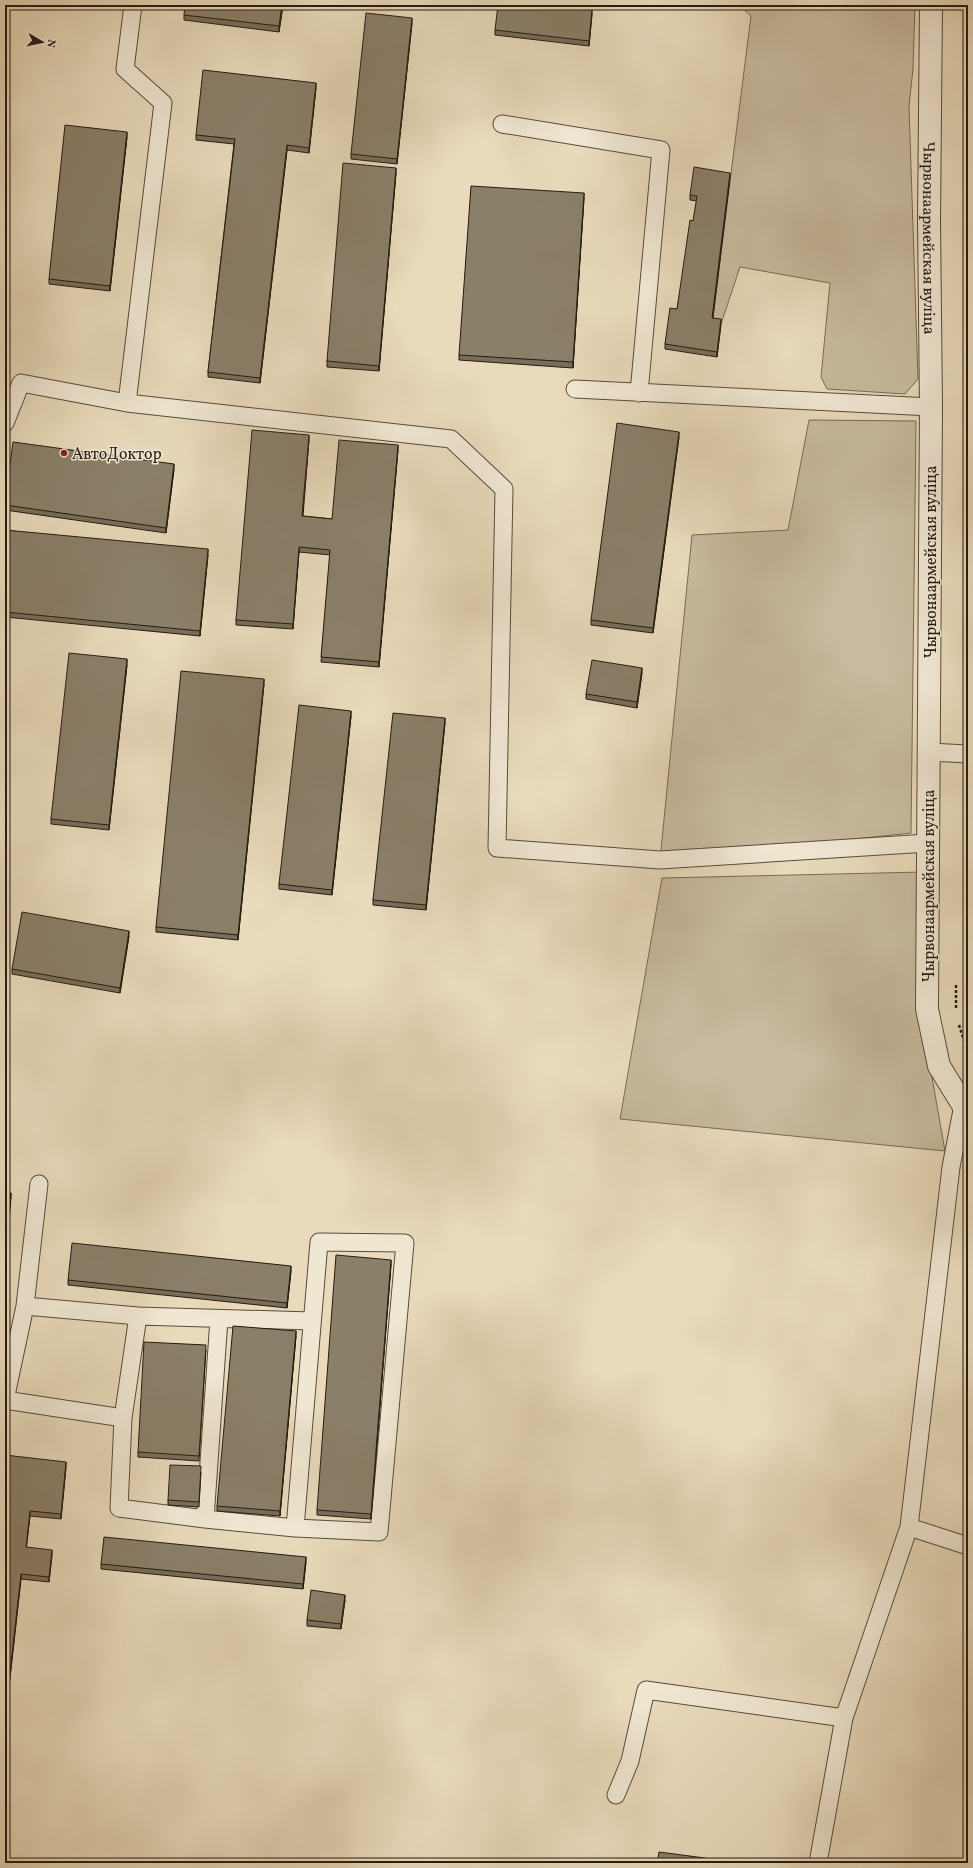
<svg xmlns="http://www.w3.org/2000/svg" width="973" height="1868" viewBox="0 0 973 1868" font-family="Vollkorn,serif">
	<style>
		.green { fill: #c7ba9e; stroke: #766b58 }
		.lines { fill: none; stroke-linecap: round; stroke-linejoin: round }
		.service-casing { stroke: #564c3c; stroke-width: 19 }
		.tertiary-casing { stroke: #564c3c; stroke-width: 24 }
		.path { stroke: #251c11; stroke-width: 2.5; stroke-dasharray: 3 2; stroke-linecap: butt }
		.service { stroke: #f0e7d3; stroke-width: 17 }
		.tertiary { stroke: #f0e7d3; stroke-width: 22 }
		.wall { fill: #776d5a; stroke: #251c11 }
		.shaded-wall { fill: #61594a; stroke: #251c11 }
		.building { fill: #8a7f69; stroke: #251c11 }
		.poi-dot { fill: #8f2418; stroke: #f0e7d3; stroke-width: 1.5 }
		.labels { text-anchor: middle; stroke-width: 3; stroke-linejoin: round; paint-order: stroke }
		.street-label { font-size: 16px; fill: #251c11; stroke: #f0e7d3 }
		.poi-label { font-size: 16px; fill: #251c11; stroke: #f0e7d3; text-anchor: start }
	</style>
	<rect width="100%" height="100%" fill="#e8dabb"/>
	<filter id="stains"><feTurbulence type="fractalNoise" baseFrequency=".005" numOctaves="4"/><feColorMatrix values="0 0 0 0 .2 0 0 0 0 .09 0 0 0 0 .02 0 0 0 .5 -.17"/></filter>
	<radialGradient id="worn" r=".72"><stop offset=".6" stop-color="#630" stop-opacity="0"/><stop offset="1" stop-color="#630" stop-opacity=".3"/></radialGradient>
	<!-- green -->
	<path class="green" d="M739 5H915L913 69 909 106 918 379 905 394 827 389 821 377 830 283 740 267 721 324 712 323 751 16Z
		M809 420 916 421 911 833 660 860 692 535 788 530Z
		M923 872 920 1009 945 1151 620 1119 662 878Z"/>
	<g class="lines">
		<!-- service casing -->
		<g class="service-casing">
			<path id="service" d="M502 124 661 150 639 393
				M575 389 931 407
				M127 403 163 103 125 69 133 5
				M5 423 21 383 127 403 451 439 504 489 497 848 660 860 928 843
				M929 752 968 754
				M25 1306 138 1316 312 1321
				M5 1400 123 1418 119 1508 205 1519 295 1528 319 1242 405 1243 379 1532 295 1528
				M5 1400 25 1306 39 1184
				M123 1418 138 1316
				M205 1519 219 1319
				M909 1527 968 1546
				M616 1795 630 1761 646 1690 844 1718
				M818 1863 844 1718 909 1527 951 1167 963 1105"/>
		</g>
		<!-- tertiary casing -->
		<g class="tertiary-casing">
			<g id="tertiary">
				<path id="s1" d="M931 5 929 221 931 407 927 1009 939 1066 963 1105 968 1109"/>
			</g>
		</g>
		<!-- path -->
		<path class="path" d="M956 985V1010
			M959 1025 968 1053"/>
		<!-- service -->
		<use href="#service" class="service"/>
		<!-- tertiary -->
		<use href="#tertiary" class="tertiary"/>
	</g>
	<!-- wall -->
	<path class="wall" d="M283 5 279 32 184 20V15Z
		M592 14 589 46 495 35V30Z
		M412 23 397 164 351 159V154Z
		M316 88 309 153 287 150 260 383 208 377V372L234 144 196 140V135Z
		M127 137 110 291 49 284V279Z
		M396 173 379 371 327 367V361Z
		M730 178 713 318 721 324 717 357 665 349V344L677 309 693 221 697 201 690 200V195Z
		M584 198 573 368 459 360V355Z
		M679 437 653 633 591 625V620Z
		M309 440 303 516 332 519 398 450 379 667 321 662 330 555 299 552 293 629 236 625V620Z
		M174 469 166 533 5 510V501Z
		M5 530 208 555 200 636 5 617Z
		M127 665 109 830 51 824V819Z
		M642 673 637 708 586 699V694Z
		M264 684 238 940 156 932V927Z
		M351 716 332 895 279 889V884Z
		M445 723 426 910 373 905V900Z
		M129 936 120 993 12 974V969Z
		M391 1265 371 1519 317 1515V1510Z
		M291 1271 287 1308 68 1285V1280Z
		M296 1336 280 1516 217 1511V1506Z
		M206 1350 199 1461 138 1457V1452Z
		M5 1455 66 1467 61 1519 30 1516 26 1547 52 1555 49 1582 21 1579 5 1722Z
		M201 1472 199 1507 168 1505V1500Z
		M306 1562 303 1589 101 1569V1564Z
		M345 1600 341 1629 307 1626V1620Z"/>
	<!-- shaded-wall -->
	<path class="shaded-wall" d="M282 5H283L279 32V26Z
		M592 9V14L589 46V41Z
		M412 18V23L397 164V159Z
		M316 83V88L309 153V148Z
		M127 132V137L110 291V286Z
		M287 145V150L260 383V378Z
		M396 168V173L379 371V366Z
		M730 173V178L712 323V318Z
		M584 193V198L573 368V362Z
		M721 319V324L717 357V352Z
		M679 432V437L653 633V628Z
		M309 435V440L302 521V516Z
		M398 445V450L379 667V662Z
		M174 464V469L166 533V528Z
		M299 547V552L293 629V624Z
		M208 549V555L200 636V631Z
		M127 659V665L109 830V825Z
		M642 668V673L637 708V702Z
		M264 679V684L238 940V935Z
		M351 711V716L332 895V890Z
		M445 718V723L426 910V905Z
		M129 931V936L120 993V988Z
		M11 1193V1198L5 1266V1261Z
		M391 1260V1265L371 1519V1514Z
		M291 1266V1271L287 1308V1303Z
		M296 1331V1336L280 1516V1511Z
		M66 1462V1467L61 1519V1514Z
		M30 1511V1516L26 1552V1547Z
		M52 1550V1555L49 1582V1577Z
		M306 1557V1562L303 1589V1584Z
		M21 1574V1579L5 1722V1717Z
		M345 1595V1600L341 1629V1624Z"/>
	<!-- building -->
	<path class="building" d="M185 5H282L279 26 184 15Z
		M498 5H561L592 9 589 41 495 30Z
		M366 13 412 18 397 159 351 154Z
		M203 70 316 83 309 148 287 145 260 378 208 372 235 139 196 135Z
		M65 125 127 132 110 286 49 279Z
		M343 163 396 168 379 366 327 361Z
		M694 167 730 173 712 318 721 319 717 352 665 344 670 308 677 309 690 220 693 221 697 196 690 195Z
		M471 186 584 193 573 362 459 355Z
		M617 423 679 432 653 628 591 620Z
		M252 430 309 435 302 516 332 519 339 440 398 445 379 662 321 657 330 550 299 547 293 624 236 620Z
		M13 442 174 464 166 528 5 505V501Z
		M5 530 208 549 200 631 5 612Z
		M69 653 127 659 109 825 51 819Z
		M592 660 642 668 637 702 586 694Z
		M181 671 264 679 238 935 156 927Z
		M299 705 351 711 332 890 279 884Z
		M393 713 445 718 426 905 373 900Z
		M22 912 129 931 120 988 12 969Z
		M5 1192 11 1193 5 1261Z
		M72 1243 291 1266 287 1303 68 1280Z
		M336 1255 391 1260 371 1514 317 1510Z
		M233 1326 296 1331 280 1511 217 1506Z
		M144 1342 206 1345 199 1456 138 1452Z
		M5 1455 66 1462 61 1514 30 1511 26 1547 52 1550 49 1577 21 1574 5 1717Z
		M170 1465 201 1466 199 1502 168 1500Z
		M104 1537 306 1557 303 1584 101 1564Z
		M311 1590 345 1595 341 1624 307 1620Z
		M659 1852 743 1863H657Z"/>
	<!-- markers -->
	<circle class="poi-dot" cx="64" cy="453" r="4"/>
	<g class="labels">
		<!-- street labels -->
		<g class="street-label">
			<text dy="6" stroke="none"><textPath href="#s1" startOffset="233">Чырвонаармейская вуліца</textPath></text>
			<text transform="translate(930 562) rotate(-90)" y="6">Чырвонаармейская вуліца</text>
			<text transform="translate(928 886) rotate(-90)" y="6">Чырвонаармейская вуліца</text>
		</g>
		<!-- poi labels -->
		<g class="poi-label">
			<text x="72" y="459">АвтоДоктор</text>
		</g>
	</g>
	<!-- margin -->
	<rect width="973" height="1868" fill="none" stroke="#e8dabb" stroke-width="20"/>
	<rect x="6" y="6" width="961" height="1856" fill="none" stroke="#251c11" stroke-width="2"/>
	<rect x="10" y="10" width="953" height="1848" fill="none" stroke="#251c11"/>
	<!-- north arrow -->
	<g transform="translate(42 42) rotate(99)" stroke="#f0e7d3" stroke-width="3" paint-order="stroke">
	<path d="M0-3L7 15L0 10L-7 15Z" fill="#251c11"/>
	<text y="-6" font-size="11" font-weight="bold" text-anchor="middle" fill="#251c11">N</text>
	</g>
	<rect width="100%" height="100%" filter="url(#stains)"/>
	<rect width="100%" height="100%" fill="url(#worn)"/>
</svg>
